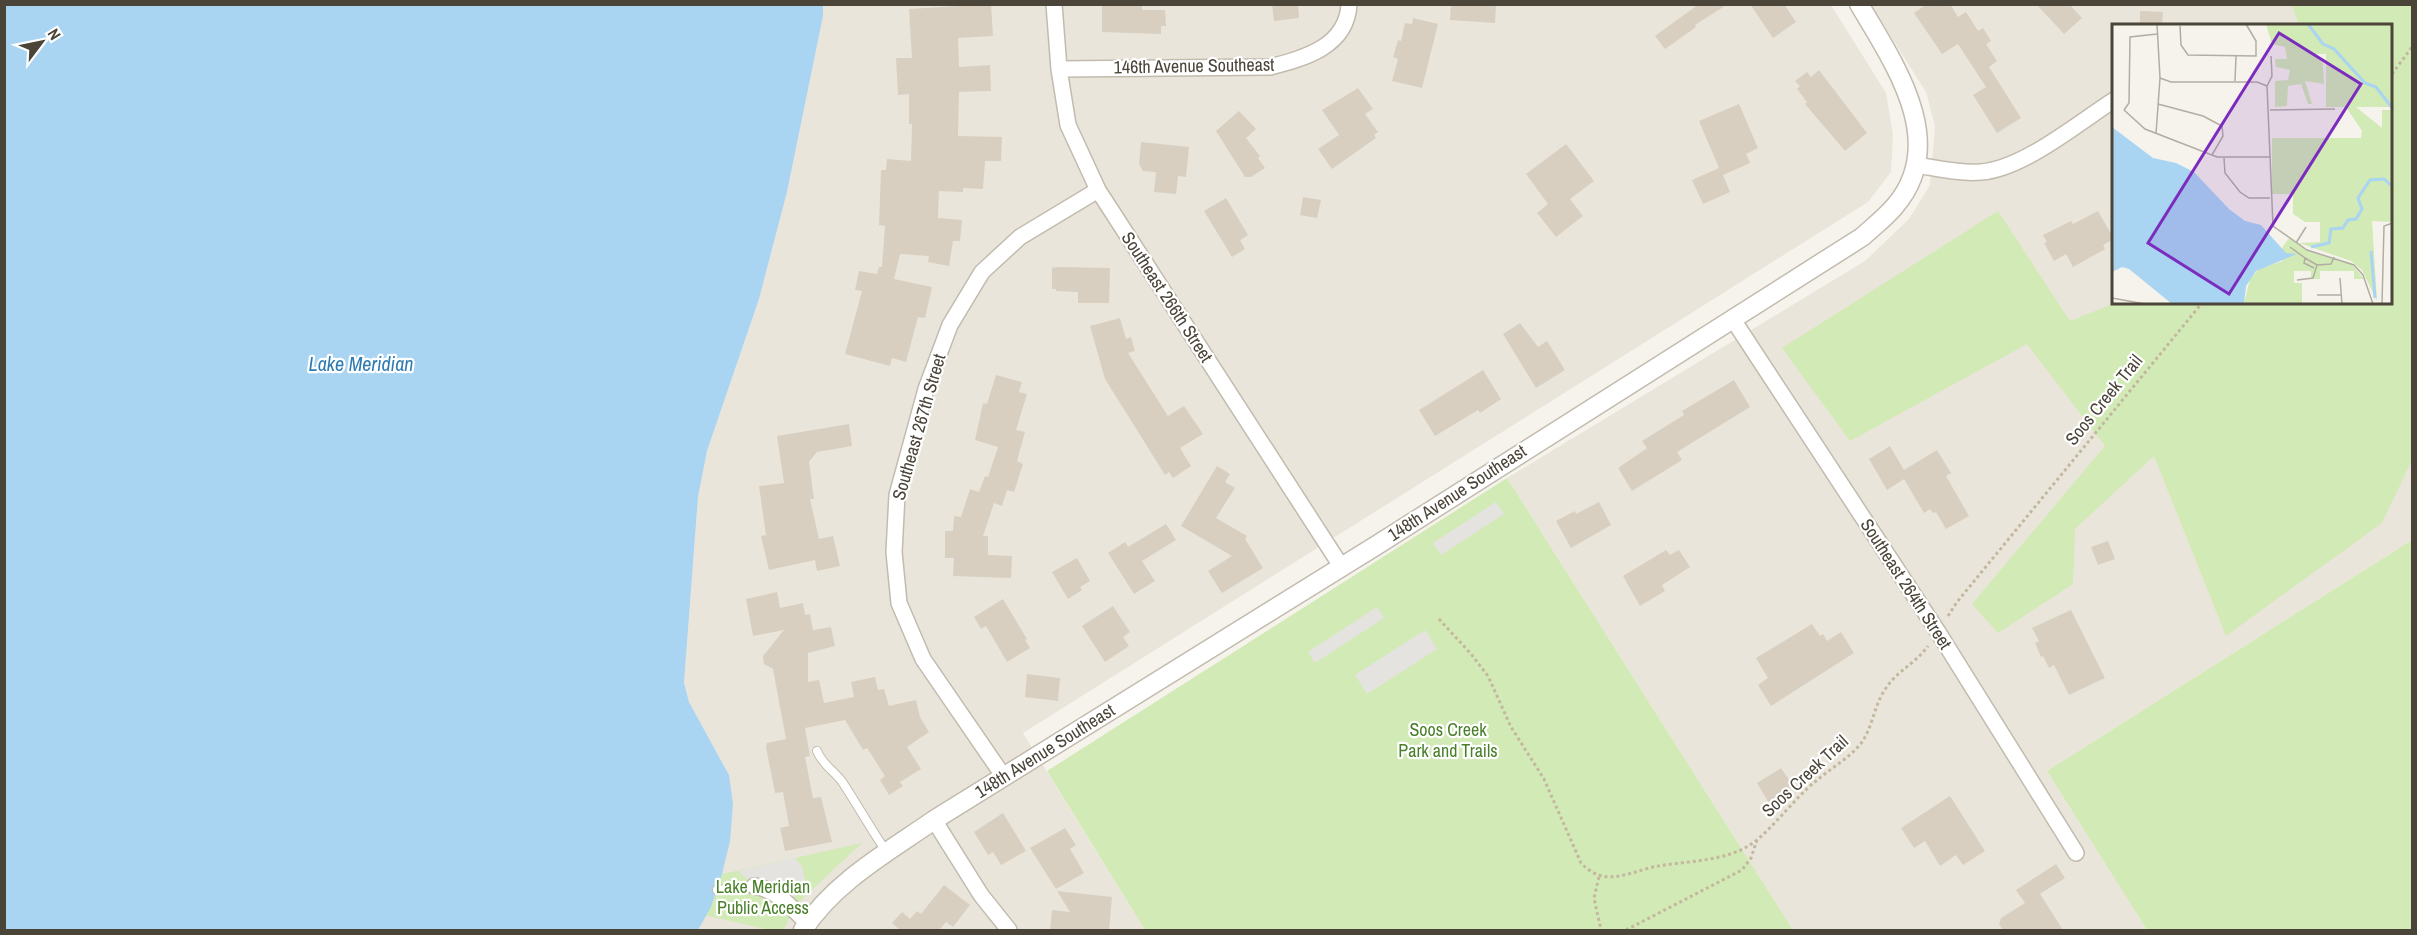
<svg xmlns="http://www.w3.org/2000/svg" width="2417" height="935" viewBox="0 0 2417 935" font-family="'Archivo Narrow',sans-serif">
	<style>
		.residential { fill: #eae5da }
		.green { fill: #d2eab5 }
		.parking { fill: #e5e3e0 }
		.water { fill: #a9d4f2 }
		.building { fill: #d8cfc1 }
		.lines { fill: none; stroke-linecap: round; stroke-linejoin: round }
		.service-casing { stroke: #c2bbae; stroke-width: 10 }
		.minor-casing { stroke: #c2bbae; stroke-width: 18 }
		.tertiary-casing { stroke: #c2bbae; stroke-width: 21 }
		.path { stroke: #c4b79f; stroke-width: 3; stroke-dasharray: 3 3; stroke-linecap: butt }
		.service { stroke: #fff; stroke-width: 8 }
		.minor { stroke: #fff; stroke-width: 15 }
		.tertiary { stroke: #fff; stroke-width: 18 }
		.labels { text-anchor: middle; stroke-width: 4.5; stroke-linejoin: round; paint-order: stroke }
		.street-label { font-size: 18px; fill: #4b4439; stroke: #fff }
		.park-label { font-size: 18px; fill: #4a7f2a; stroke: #fff }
		.water-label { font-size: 20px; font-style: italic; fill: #2e7ab2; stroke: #fff }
		.inset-river { fill: none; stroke: #a9d4f2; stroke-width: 3 }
		.inset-road { fill: none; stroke: #b2ada4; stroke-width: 1.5 }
		.view { fill: #7b2cbf; fill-opacity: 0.15; stroke: #7b2cbf; stroke-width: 3 }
		.inset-edge { fill: none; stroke: #4b4439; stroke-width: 3 }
	</style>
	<rect width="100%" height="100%" fill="#f6f3ec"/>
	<!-- residential -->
	<path class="residential" d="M823 5H1831L1886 93 1893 135 1891 172 1868 202 1023 733 1145 930H698L717 890 729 775 689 702 684 683 698 497 707 451 759 299 787 192 823 16Z
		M1871 5H2356L2347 25 2114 26V303H2368L2412 373V540L2047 771 2147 930H1793L1507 478 1865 261 1909 219 1930 185 1935 126 1926 92Z"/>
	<!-- green -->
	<path class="green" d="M2292 5H2412V460L2382 523 2226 636 2154 456 2075 529 2073 584 1998 633 1972 604 2105 446 2027 344 1850 441 1782 348 1998 211 2070 321 2115 303H2392V26L2299 25Z
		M1507 478 1793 930H1145L1047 771Z
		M2412 540V930H2147L2047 771Z
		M862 843 802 899 793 909 784 930H769L704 915 711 907 722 874Z"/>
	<!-- parking -->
	<path class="parking" d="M1496 502 1504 514 1441 555 1433 543Z
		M1377 607 1384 618 1315 663 1308 652Z
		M1425 630 1437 649 1367 694 1355 675Z
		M795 858 802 866 806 884 788 904 754 886 738 871Z"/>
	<!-- water -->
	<path class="water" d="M5 5H823V16L787 192 759 299 707 451 698 497 684 683 689 702 729 775 733 804 730 841 722 874 711 907 698 930H5Z"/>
	<!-- building -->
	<path class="building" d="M991 4 993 36 958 38 959 67 990 65 991 91 959 92 958 136 1002 137 1001 161H985L983 189 963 188V192L939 191 938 218 962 220 960 241H953L949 266 928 262 929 256 900 254 894 279 932 287 925 318 918 317 906 362 892 358 890 366 845 354 862 291 855 290 859 271 877 274 879 267H882L885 226 879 225 881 170H886L887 159 911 161 912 124H909V94L898 95 896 58H912L909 9Z
		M1102 4H1142V10H1165L1166 26H1161V34L1102 32Z
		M1272 4H1298L1299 18 1274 21Z
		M1451 4H1496L1495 23 1450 20Z
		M1699 4H1728L1695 25 1696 27 1665 49 1655 36Z
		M1750 4H1784L1796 22 1773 38Z
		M1927 4H1950L1958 17 1966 12 1978 31 1983 28 1991 41 1986 44 1997 61 1989 67 2021 118 1997 133 1973 95 1986 87 1958 44 1942 54 1914 13Z
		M2036 4H2069L2082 18 2064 34Z
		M2140 11 2163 12 2162 26H2140Z
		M1413 18 1438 24 1422 88 1392 81 1398 59 1393 57 1398 40 1401 41 1405 23 1412 24Z
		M1819 70 1867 133 1845 151 1805 104 1807 102 1797 89 1800 86 1795 81 1807 72 1811 77Z
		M1358 88 1373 109 1365 114 1378 132 1374 135 1376 138 1332 169 1318 149 1339 135 1322 110Z
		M1739 104 1758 148 1746 154 1750 163 1723 175 1730 192 1703 204 1692 180 1719 168 1699 121Z
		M1239 111 1256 129 1246 138 1260 156 1258 158 1265 168 1251 177H1245L1216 131Z
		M1141 142 1189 147 1186 177 1178 176 1176 194 1154 192 1156 172 1143 171 1139 164Z
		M1566 144 1594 181 1570 199 1583 216 1556 237 1537 213 1548 204 1526 174Z
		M1303 197 1321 200 1317 218 1300 215Z
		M1226 198 1248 235 1240 240 1245 249 1232 257 1204 211Z
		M2098 211 2114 239 2103 245 2105 249 2073 267 2066 254 2054 261 2044 243 2047 242 2043 235 2071 221 2073 224Z
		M1057 267 1110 268 1109 303H1078V292L1056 291V289H1052V268Z
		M1120 318 1126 339 1131 337 1135 351 1128 353 1168 416 1184 406 1203 434 1180 448 1191 466 1173 478 1169 472 1165 475 1105 379 1090 326Z
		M1520 323 1538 347 1547 341 1565 370 1536 388 1503 334Z
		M1483 370 1501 399 1480 413 1478 410 1435 436 1419 410Z
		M996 375 1022 382 1019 392 1027 394 1016 430 1025 432 1017 461 1023 464 1014 492 1007 490 1002 506 994 503 983 536H988V555L1012 556 1011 578 953 576 954 558H945V531H953L954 516 961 517 970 489 979 492 985 476 988 477 998 447 975 440 983 403 987 404Z
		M1734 380 1750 407 1677 452 1682 460 1632 491 1618 468 1647 448 1642 441 1684 415 1682 411Z
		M849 424 852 446 817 452 809 462 814 499H810L819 539 833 536 840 566 817 571 815 560 769 570 761 536 766 535 759 486 784 483 777 436Z
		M1890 446 1904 470 1937 450 1951 473 1946 476 1969 516 1946 529 1936 512 1933 513 1930 509 1924 513 1904 479 1887 490 1869 459Z
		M1217 466 1230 474 1225 482 1235 488 1216 518 1247 536 1245 539 1263 568 1222 593 1208 571 1232 556 1181 526Z
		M1599 502 1611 525 1571 548 1556 521 1575 511 1576 514Z
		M1166 524 1176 540 1142 561 1155 581 1134 594 1108 553 1125 542 1128 547Z
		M2108 541 2115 559 2098 565 2091 547Z
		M1666 550 1670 555 1679 550 1690 567 1662 585 1665 591 1640 606 1623 576Z
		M1077 558 1090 581 1080 587 1082 590 1068 599 1052 572Z
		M777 592 780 608 803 603 805 615 810 614 813 630 831 627 835 646 808 653V682L819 680 824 703 854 697 851 682 875 677 878 690 884 689 889 706 916 700 920 717 929 732 907 747 921 769 900 782 903 786 889 795 880 780 885 776 867 748 863 750 845 720 805 728 810 756 805 757 813 798 821 797 832 842 785 851 780 828 789 826 783 792 775 793 766 747 767 743 786 739 773 669 764 664 763 656 784 630 753 636 746 599Z
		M1003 599 1027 639 1025 640 1030 648 1007 662 986 626 981 629 974 617Z
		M1113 606 1130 632 1123 637 1129 646 1105 662 1082 626Z
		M2071 610 2105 678 2069 695 2054 665 2049 668 2043 656 2041 657 2035 643 2039 641 2032 628Z
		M1812 624 1820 636 1823 634 1827 641 1841 632 1854 653 1771 706 1758 685 1768 678 1756 658Z
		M1027 674 1060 678 1058 701 1025 697Z
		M1781 768 1794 787 1769 803 1757 783Z
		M1950 796 1985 851 1963 865 1956 855 1940 866 1925 841 1914 848 1901 828Z
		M1003 813 1026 851 1001 865 993 852 988 855 974 832Z
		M1065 828 1076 845 1070 849 1084 873 1056 889 1030 848Z
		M2056 864 2065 878 2040 894 2063 930H2003L1999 924 2001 918 2025 903 2016 890Z
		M944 885 970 905 953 927 946 922 940 929 941 930H900L892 923 902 912 910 919 917 911 921 914Z
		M1057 891 1112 897 1109 930H1050L1052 910 1070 912Z"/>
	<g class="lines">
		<!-- service casing -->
		<g class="service-casing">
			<path id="service" d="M817 751C823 766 835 771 843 783 858 806 871 829 886 851
				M717 890 754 886"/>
		</g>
		<!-- minor casing -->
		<g class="minor-casing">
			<path id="minor" d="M1054 4 1059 69 1068 125 1098 190 1341 566
				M1059 69 1270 67C1304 58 1347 47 1349 4
				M1916 165C1936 168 1960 174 1981 172 2023 169 2078 123 2114 100
				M1732 318 1938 632 2076 853
				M1004 777 923 659 899 603 894 552 897 495 926 389 950 325 982 272 1020 237 1098 190
				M934 820 981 895 1009 930
				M754 886C778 890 791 907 808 924"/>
		</g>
		<!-- tertiary casing -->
		<g class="tertiary-casing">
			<path id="tertiary" d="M803 930C834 882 888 852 934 820L1377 545 1862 237C1873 227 1886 217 1895 206 1950 142 1893 62 1859 4"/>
		</g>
		<!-- path -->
		<path class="path" d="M2392 74 2412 47
			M1948 616 1957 602 2202 303
			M1439 619 1471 654 1488 676 1511 727 1544 779 1581 863C1604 887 1625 874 1653 867 1687 860 1730 863 1758 839 1779 821 1795 798 1816 781 1831 768 1850 758 1862 742 1873 726 1874 705 1886 688 1897 671 1916 663 1928 646
			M1599 877 1594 898 1601 930
			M1626 930 1742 870 1751 858 1757 840"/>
		<!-- service -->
		<use href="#service" class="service"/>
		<!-- minor -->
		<use href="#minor" class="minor"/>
		<!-- tertiary -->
		<use href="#tertiary" class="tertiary"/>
	</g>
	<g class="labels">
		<!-- street labels -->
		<g class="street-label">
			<text transform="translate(1194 66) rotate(-1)" y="6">146th Avenue Southeast</text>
			<text transform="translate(1167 297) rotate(57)" y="6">Southeast 266th Street</text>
			<text transform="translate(2104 400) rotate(-51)" y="6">Soos Creek Trail</text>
			<text transform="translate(919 427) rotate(-74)" y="6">Southeast 267th Street</text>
			<text transform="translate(1457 493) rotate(-33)" y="6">148th Avenue Southeast</text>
			<text transform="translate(1906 584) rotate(57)" y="6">Southeast 264th Street</text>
			<text transform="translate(1045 751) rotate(-32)" y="6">148th Avenue Southeast</text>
			<text transform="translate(1805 776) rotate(-43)" y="6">Soos Creek Trail</text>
		</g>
		<!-- park labels -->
		<g class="park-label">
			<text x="1448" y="736">Soos Creek<tspan x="1448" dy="21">Park and Trails</tspan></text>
			<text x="763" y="893">Lake Meridian<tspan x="763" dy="21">Public Access</tspan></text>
		</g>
		<!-- water labels -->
		<g class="water-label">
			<text x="361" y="371">Lake Meridian</text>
		</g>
	</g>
	<!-- overview -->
	<g transform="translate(2112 24)">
		<rect width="280" height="280" fill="#f6f3ec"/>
		<path d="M154 0H278L280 4V83H244L270 104V86H280V198L260 197 265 277 250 246 239 237 187 219 208 218V198H193L181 190V170H160V114H249L250 107 234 83H214V30H204L211 40 212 60 193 57 200 80H196L189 60 176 62 175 82 163 83V57L176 56 178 46 164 43 163 35H175L173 23 160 20ZM177 214 195 226 239 239 252 255H242V247H208V255H199V247H182V259H190V280H132L138 255 147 245 171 237 170 224Z" fill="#d2eab5"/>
		<path d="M0 103 41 134 64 139 82 148 117 185 133 197 149 201 174 229 185 230 144 247 134 262 132 280H60L17 245 10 243 0 248Z" fill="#a9d4f2"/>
		<path class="inset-river" d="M196 0 211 20 222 25 253 59 264 63 281 85M199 223 217 219 219 205 231 204 236 196 244 195 250 185 246 174 258 156 272 155 281 163M259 227 263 274"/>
		<path class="inset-road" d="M68 2 69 21 76 31 144 32V17L134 0M48 54 59 58H145L155 62M123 57 124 32M155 62 161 202 195 226 242 241 251 251 261 280M155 62 160 52 159 32M46 80 91 92 110 102 111 112 100 131M12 86 33 105 105 133H158M12 86 17 79 18 13 45 10M158 86 223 85M44 110 48 54 45 0M112 134 113 149 128 168 137 174H158M184 219 194 203M178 223 193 234M202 244 192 239 193 234 205 241M228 254 230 280M185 256 201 254 205 241 219 240 222 233M205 271H230M0 274 33 280M270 280 272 202 281 199"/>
		<path class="view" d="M167 9 249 60 117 270 36 219Z"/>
		<rect width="280" height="280" class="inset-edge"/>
	</g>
	<!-- border -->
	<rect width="2417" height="935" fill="none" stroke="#4b4439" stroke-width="12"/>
	<!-- north arrow -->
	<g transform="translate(42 42) rotate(58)" stroke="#ffffff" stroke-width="4.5" paint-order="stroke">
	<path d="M0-4.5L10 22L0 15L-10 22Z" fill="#4b4439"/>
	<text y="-9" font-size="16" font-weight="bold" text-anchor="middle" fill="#4b4439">N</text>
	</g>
</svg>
